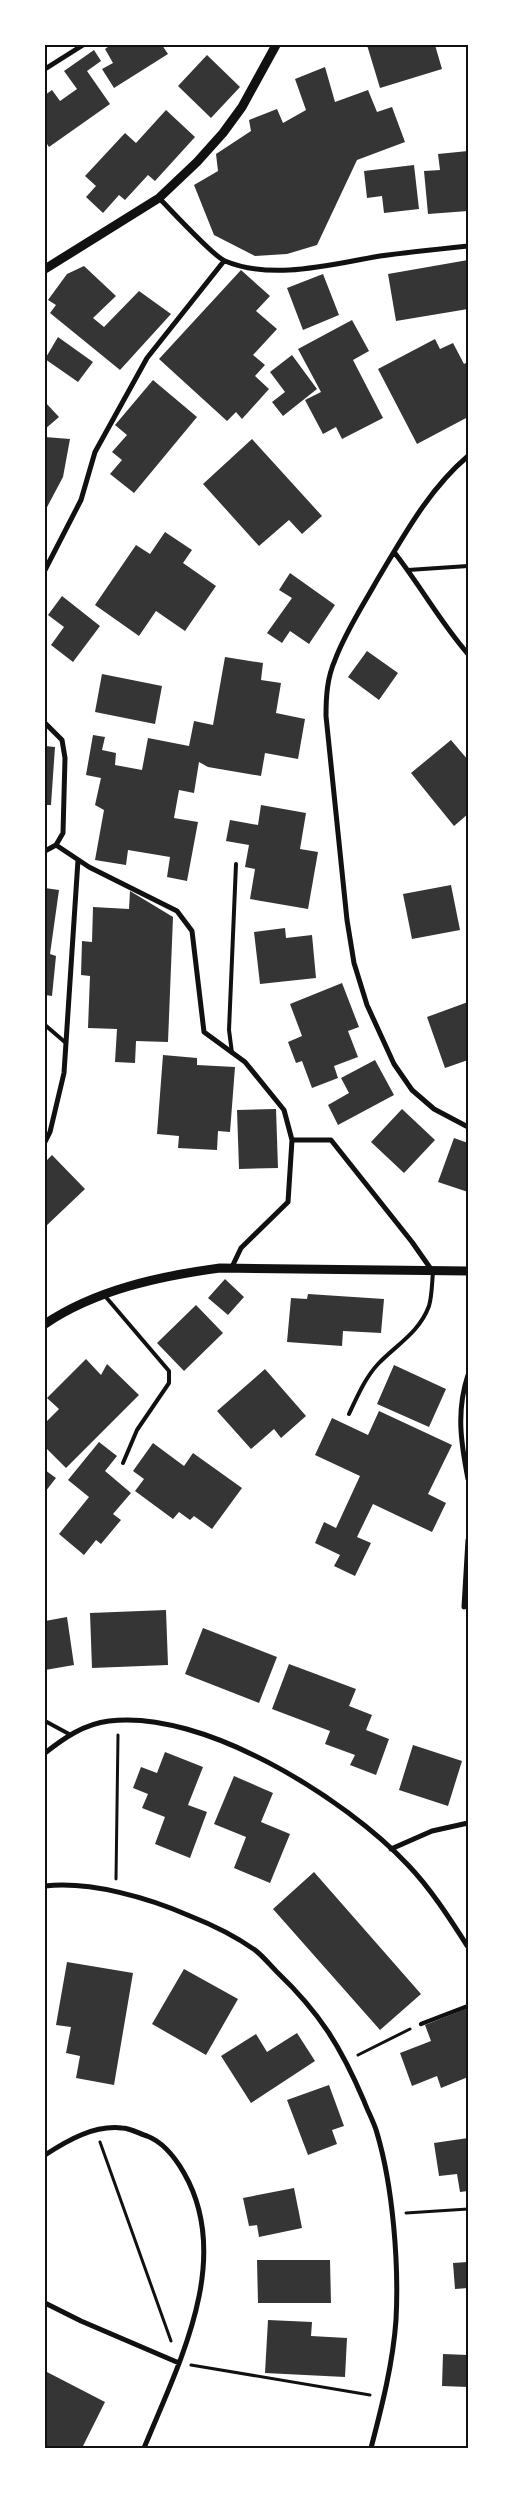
<svg xmlns="http://www.w3.org/2000/svg" width="513" height="2493" viewBox="0 0 513 2493" font-family="'Roboto Serif',serif">
	<style>
		.building { fill: #353535 }
		.lines { fill: none; stroke-linecap: round; stroke-linejoin: round }
		.path { stroke: #111; stroke-width: 3 }
		.service { stroke: #111; stroke-width: 4 }
		.pedestrian { stroke: #111; stroke-width: 4.5 }
		.minor { stroke: #111; stroke-width: 5 }
		.tertiary { stroke: #111; stroke-width: 9 }
		.neatline { fill: none; stroke: #111; stroke-width: 2 }
	</style>
	<rect width="100%" height="100%" fill="#fff"/>
	<!-- building -->
	<path class="building" d="M111 45H162L168 54 114 88 102 69 113 63 105 49Z
		M367 45H435L442 69 380 88Z
		M94 50 101 61 87 71 110 104 49 147 45 141V95L52 90 60 101 77 89 64 71Z
		M207 55 240 87 211 118 178 86Z
		M325 67 335 102 368 90 377 112 392 107 405 142 357 160 317 245 287 254 255 256 214 235 194 185 218 171 216 154 251 131 249 120 277 109 283 123 306 110 295 79Z
		M166 110 195 137 155 181 148 175 125 200 119 195 103 213 86 197 96 186 85 176 125 133 136 143Z
		M468 151V211L428 214 424 171 440 170 438 154Z
		M414 165 419 209 384 213 382 196 367 198 364 171Z
		M468 260V309L396 321 388 274Z
		M84 266 116 296 93 318 104 327 139 291 171 314 120 370 50 313 56 305 48 300 67 274Z
		M241 270 270 296 256 311 277 329 253 355 265 365 255 376 269 389 242 419 236 412 227 421 159 359Z
		M323 274 339 315 303 330 287 288Z
		M352 320 369 351 353 360 383 418 342 439 336 427 323 434 305 400 321 392 298 349Z
		M58 337 93 362 78 382 45 359Z
		M435 339 440 349 453 343 464 364 468 362V417L417 444 378 369Z
		M292 355 317 389 283 416 272 402 285 392 270 372Z
		M153 380 197 417 134 493 110 474 122 460 112 452 127 435 115 425Z
		M45 402 59 417 45 429Z
		M45 437 70 439 63 477 45 511Z
		M252 439 322 516 302 534 289 520 259 546 203 484Z
		M165 532 192 550 183 563 216 586 185 631 156 611 139 636 95 605 136 545 150 554Z
		M290 573 335 605 309 644 290 631 282 643 267 633 292 598 279 590Z
		M62 596 100 626 73 662 51 645 64 627 48 615Z
		M367 651 398 673 379 700 348 677Z
		M225 657 263 663 261 680 281 683 276 713 305 719 298 759 265 753 261 776 208 767 199 762 194 793 179 790 174 818 198 822 187 881 167 877 170 857 128 850 126 865 95 860 104 810 95 805 101 778 86 775 93 735 105 737 102 750 116 753 115 765 142 770 148 738 189 746 194 721 213 725Z
		M102 674 162 686 155 724 95 712Z
		M451 740 468 760V814L454 826 411 773Z
		M45 746 55 747 51 805H45Z
		M261 805 306 813 300 849 318 852 308 909 250 899 255 869 245 867 249 845 226 841 230 820 258 825Z
		M451 885 460 930 412 939 403 894Z
		M45 888 59 890 50 954 56 956 52 996 45 995Z
		M130 891 173 917 168 1042 136 1041 135 1063 115 1062 117 1029 88 1028 90 976 81 975 82 941 92 942 93 907 129 909Z
		M285 928 286 938 312 935 316 978 260 984 254 932Z
		M342 983 359 1027 348 1031 358 1057 334 1066 338 1078 312 1088 302 1061 296 1063 288 1042 302 1036 290 1004Z
		M468 1002V1060L445 1068 427 1017Z
		M163 1055 197 1058V1065L235 1067 230 1132 218 1131 217 1150 178 1148 179 1136 157 1134Z
		M375 1060 394 1095 338 1125 328 1105 349 1093 341 1078Z
		M276 1109 278 1168 239 1169 237 1110Z
		M402 1109 435 1140 404 1173 371 1142Z
		M454 1138 468 1143V1192L438 1182Z
		M52 1155 85 1189 45 1227V1162Z
		M225 1279 244 1297 228 1315 208 1298Z
		M308 1294 384 1299 381 1333 343 1331 342 1346 287 1342 291 1298 307 1299Z
		M196 1305 223 1333 184 1371 157 1343Z
		M86 1359 101 1375 107 1364 139 1395 66 1468 45 1447V1423L59 1409 47 1398Z
		M394 1365 446 1389 429 1427 377 1404Z
		M265 1369 306 1416 281 1438 274 1429 251 1449 217 1411Z
		M379 1411 452 1445 428 1494 446 1503 432 1532 373 1504 357 1537 371 1543 355 1576 334 1566 340 1555 315 1543 324 1522 336 1528 360 1476 315 1455 332 1418 368 1435Z
		M99 1442 117 1456 105 1471 131 1493 113 1514 121 1520 101 1544 96 1540 84 1555 59 1534 89 1497 68 1480Z
		M153 1443 184 1466 193 1453 242 1488 212 1529 194 1516 190 1520 179 1512 173 1519 135 1491 144 1479 133 1471Z
		M45 1470 56 1478 45 1492Z
		M166 1610 168 1665 92 1668 90 1613Z
		M67 1617 74 1665 45 1670V1621Z
		M203 1628 277 1657 259 1703 185 1674Z
		M289 1664 356 1689 349 1706 372 1715 366 1730 389 1739 376 1775 350 1765 355 1755 325 1744 330 1731 272 1709Z
		M413 1745 462 1761 448 1806 399 1790Z
		M165 1752 203 1767 188 1805 207 1812 190 1858 155 1844 165 1817 142 1808 148 1794 133 1788 141 1767 157 1773Z
		M234 1776 273 1793 261 1822 290 1834 270 1883 234 1868 246 1837 214 1824Z
		M314 1872 421 1994 380 2030 273 1909Z
		M67 1962 133 1973 114 2085 76 2078 80 2056 66 2053 71 2027 56 2025Z
		M184 1969 238 1999 206 2055 152 2024Z
		M468 2008V2077L441 2088 437 2076 412 2086 400 2053 431 2041 425 2025Z
		M297 2033 315 2061 251 2103 221 2056 256 2034 267 2052Z
		M329 2085 344 2126 332 2130 337 2144 308 2155 287 2100Z
		M468 2138V2191L460 2192 457 2174 439 2176 434 2143Z
		M294 2188 302 2228 259 2237 257 2225 249 2226 243 2198Z
		M257 2260H330L331 2303H258Z
		M468 2262V2288L455 2289 453 2263Z
		M268 2320 312 2322 311 2336 347 2338 345 2377 265 2373Z
		M443 2354 468 2355V2387L442 2386Z
		M45 2371 105 2402 82 2448H45Z"/>
	<g class="lines">
		<!-- path -->
		<path class="path" d="M116 1879 118 1735
			M358 2055 410 2029
			M100 2142 171 2341
			M406 2213 468 2209
			M191 2365 370 2395"/>
		<!-- service -->
		<path class="service" d="M408 570 468 566
			M45 1025 66 1043
			M232 1053 229 1030 236 864
			M105 1296 169 1371V1383L137 1430 123 1463
			M349 1414C357 1397 365 1378 378 1364 396 1345 419 1333 429 1306 432 1296 432 1282 433 1272
			M45 1721 69 1734"/>
		<!-- pedestrian -->
		<path class="pedestrian" d="M421 2024 468 2006"/>
		<!-- minor -->
		<path class="minor" d="M45 69 83 45
			M159 198C171 210 214 257 225 261 273 281 332 264 380 256 410 252 439 249 468 246
			M468 456C428 490 403 537 376 582 362 607 345 633 335 660 327 678 326 697 326 716L347 920 354 963 367 1005 394 1064 412 1090 434 1109 468 1127
			M394 552C420 585 440 622 468 654
			M45 570 81 500 95 452 147 358 224 261
			M45 723 62 740 65 758 63 833 56 845
			M56 845 89 867 177 911 192 931 204 1032 245 1062 284 1110 292 1140H331L412 1242 433 1272
			M45 851 56 845
			M45 1142 50 1132 64 1073 78 860
			M231 1269 241 1248 288 1202 292 1140
			M468 1375C456 1411 461 1443 468 1479
			M464 1607 468 1540
			M45 1753C64 1738 84 1724 109 1721 203 1709 345 1798 408 1865 431 1889 450 1919 468 1947
			M391 1849 432 1831 468 1823
			M45 1886C91 1881 149 1898 190 1916 213 1925 235 1936 255 1950 263 1956 270 1965 277 1972 320 2013 341 2047 364 2101 368 2112 374 2122 377 2133 393 2187 399 2264 396 2320 393 2363 382 2406 371 2448
			M45 2155C68 2140 94 2125 122 2128 130 2128 140 2134 147 2136 163 2142 176 2159 184 2173 234 2260 178 2365 144 2448
			M45 2303 81 2321 179 2363"/>
		<!-- tertiary -->
		<path class="tertiary" d="M45 269 159 198 197 162 223 133 242 107 276 45
			M45 1324C95 1290 160 1276 220 1268L468 1271"/>
	</g>
	<!-- border -->
	<rect width="513" height="2493" fill="none" stroke="#ffffff" stroke-width="92"/>
	<rect x="46" y="46" width="421" height="2401" class="neatline"/>
</svg>
